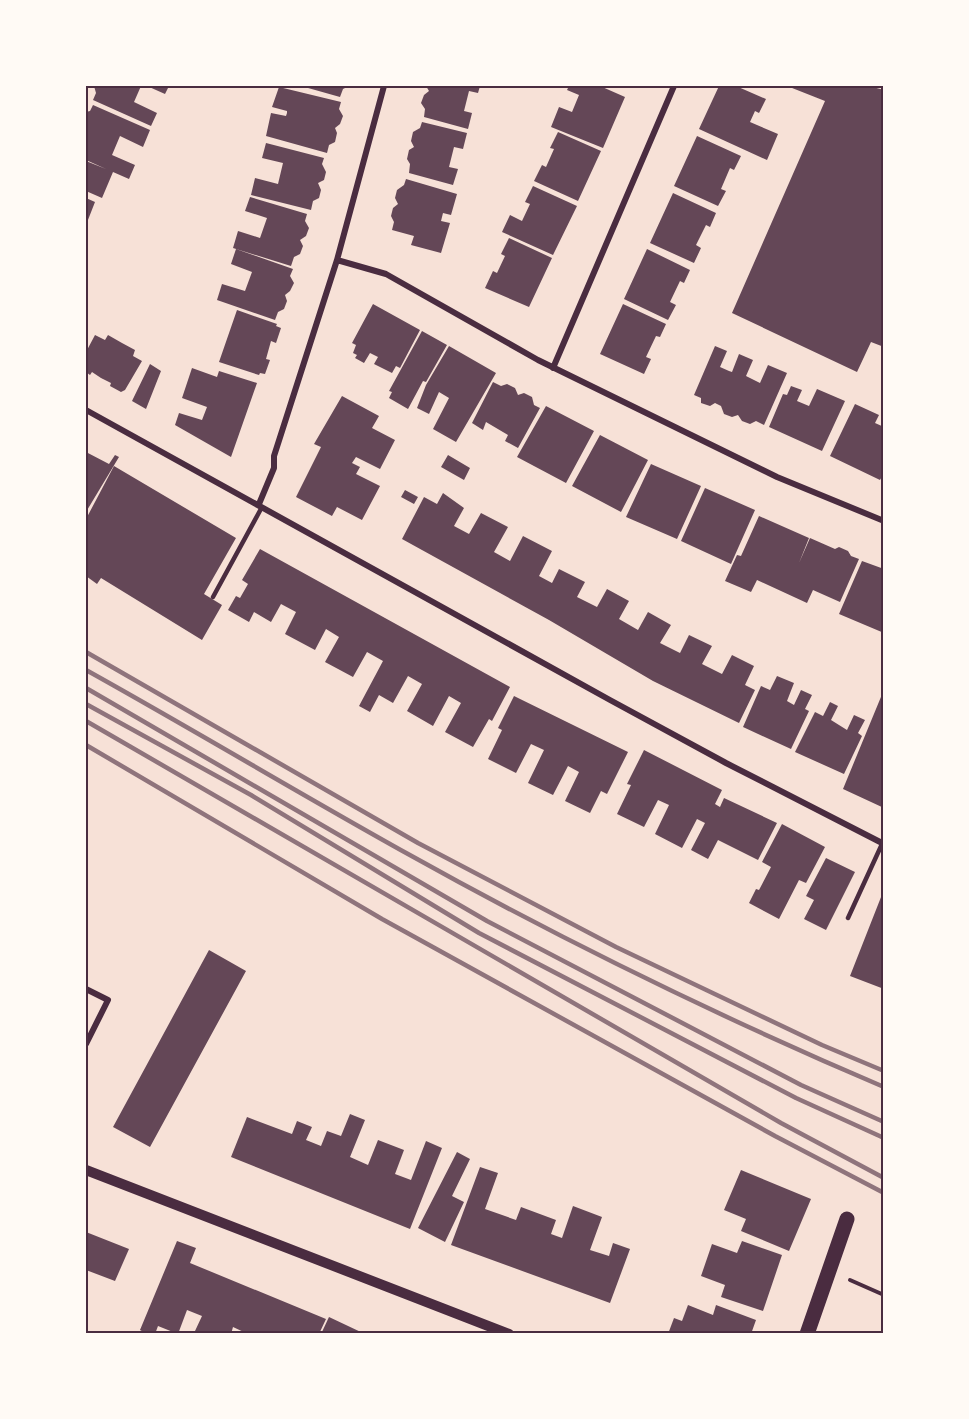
<svg xmlns="http://www.w3.org/2000/svg" width="969" height="1419" viewBox="0 0 969 1419" font-family="Overpass,sans-serif">
	<style>
		.building { fill: #644757 }
		.lines { fill: none; stroke-linecap: round; stroke-linejoin: round }
		.path { stroke: #4a2c40; stroke-width: 4 }
		.service { stroke: #4a2c40; stroke-width: 4.5 }
		.minor { stroke: #4a2c40; stroke-width: 6 }
		.tertiary { stroke: #4a2c40; stroke-width: 10 }
		.primary { stroke: #4a2c40; stroke-width: 15 }
		.rail { stroke: #8f747c; stroke-width: 4.5 }
		.neatline { fill: none; stroke: #4a2c40; stroke-width: 2 }
	</style>
	<rect width="100%" height="100%" fill="#f7e1d7"/>
	<!-- building -->
	<path class="building" d="M94 86H141L134 102 157 113 151 126 93 100 96 93Z
		M147 86H169L165 94Z
		M301 86H349L343 89 340 97Z
		M426 86H480L478 93 469 91 464 111 472 113 468 129 424 117 425 109 421 103 424 95 429 91Z
		M569 86H600L625 97 603 148 551 127 559 107 572 112 579 95 567 90Z
		M719 86H736L766 99 759 113 755 111 750 122 778 134 767 160 699 129Z
		M787 86H869L884 90V347L871 342 857 372 732 313 825 101Z
		M279 87 341 102 339 109 343 116 340 124 335 128 337 133 335 142 329 145 327 153 266 136 271 113 286 116 287 113V111L272 107Z
		M93 105 150 130 143 147 120 136 112 155 135 165 129 179 113 172 102 198 86 191V161L106 169 86 160V112L90 111Z
		M422 122 467 133 463 149 454 147 449 167 458 169 453 185 409 173 410 164 407 159 409 150 414 147 411 141 413 132 420 128Z
		M558 132 601 151 578 201 534 181 542 165 546 167 554 149 550 148Z
		M697 136 741 156 734 170 730 168 721 189 726 191 718 206 674 186Z
		M266 143 324 158 322 164 326 172 324 180 318 183 321 190 319 198 313 201 311 210 251 195 255 178 278 184 283 163 262 158Z
		M406 179 457 194 451 215 443 213 441 221 450 223 441 253 411 245 414 236 392 230 394 222 391 216 393 208 398 204 395 198 397 190 404 185Z
		M533 186 577 206 553 255 502 232 510 215 522 221 530 204 525 202Z
		M673 193 716 213 710 227 706 225 696 245 701 248 694 263 650 243Z
		M250 197 307 214 305 221 309 228 306 236 300 240 303 246 300 254 294 257 291 266 233 248 238 231 260 238 267 218 245 211Z
		M86 198 95 202 86 225Z
		M509 238 552 258 529 307 485 288 493 271 497 273 505 256 501 254Z
		M236 249 293 269 290 276 294 283 290 291 285 295 287 301 284 309 278 312 275 320 217 300 222 284 245 291 252 272 231 264Z
		M647 249 690 270 684 283 680 281 670 302 676 305 668 320 624 299Z
		M373 304 420 330 400 368 396 366 392 373 374 364 378 357 370 353 364 363 355 358 357 355 353 353 356 345 352 343Z
		M623 304 666 324 660 337 656 336 646 357 651 359 644 374 600 354Z
		M237 310 277 324 276 326 281 328 276 343 271 341 266 359 270 360 265 374 260 373 259 375 219 362Z
		M422 331 447 345 426 382 423 381 408 409 389 398 392 392 389 391Z
		M95 335 105 340 108 335 122 343 135 350 133 356 142 361 125 390 121 392 110 386 111 383 101 378 92 372 90 375 86 372V352Z
		M449 346 496 373 456 442 433 429 449 398 439 392 429 414 417 408 426 385Z
		M715 346 727 351 720 367 729 371 732 372 739 354 753 360 746 376 760 383 768 365 787 373 764 425 756 421 750 424 742 421 738 415 732 417 724 414 721 406 715 403 710 406 701 403V398L694 395Z
		M150 364 161 371 146 409 132 401Z
		M192 368 217 377 219 371 257 383 231 457 175 425 179 413 202 420 207 407 182 398Z
		M493 382 501 386 507 384 515 388 518 395 524 393 532 397 534 405 540 408 518 448 505 441 508 435 486 422 483 430 472 423Z
		M791 386 802 390 797 401 809 406 817 389 845 401 822 451 769 427 783 394 787 395Z
		M342 396 379 416 372 428 395 440 380 469 356 457 352 463 360 467 356 474 380 486 362 520 337 507 332 516 296 497 321 447 314 444Z
		M855 404 879 415 875 423 884 427V473L880 480 830 456Z
		M546 406 594 431 566 483 517 457Z
		M600 435 648 460 621 512 572 486Z
		M86 452 109 464 115 455 119 457 86 512Z
		M448 455 470 468 464 480 441 467Z
		M651 464 701 486 677 539 626 517Z
		M114 466 236 538 204 594 222 605 202 640 101 578 97 584 86 576V519Z
		M705 488 755 510 731 564 681 541Z
		M405 490 418 497 414 504 401 497Z
		M443 493 464 508 454 526 469 534 481 513 508 527 494 552 510 561 523 536 552 551 539 576 552 583 559 569 585 582 577 597 597 607 607 589 629 601 619 619 638 630 648 612 671 625 660 643 680 653 689 635 712 646 702 664 722 674 732 655 754 666 745 685 755 690 739 723 653 681 549 620 402 539 424 497 437 504Z
		M759 516 809 538 799 563 810 538 835 549 839 547 848 551 851 556 859 559 840 602 813 590 807 603 757 580 751 592 725 581 737 555 741 556Z
		M260 549 510 687 492 721 489 719 473 747 445 732 461 703 449 696 433 726 407 711 422 684 408 676 393 703 379 695 370 712 359 706 383 661 367 652 353 677 325 662 339 637 326 629 315 650 285 634 296 612 281 604 271 622 254 612 249 622 228 610 236 596 240 598 248 584 242 580Z
		M862 561 884 569V633L839 614Z
		M777 676 794 683 787 701 794 705 801 690 812 695 805 709 809 711 791 749 743 727 761 686 770 690Z
		M883 692H884V808L843 789Z
		M514 696 628 752 607 794 601 791 590 813 565 801 579 772 568 766 553 795 528 783 544 750 531 744 516 773 488 759 502 730 498 728Z
		M830 702 838 706 831 720 847 730 854 715 865 720 858 733 862 736 844 774 795 752 815 712 823 716Z
		M644 750 722 790 715 804 720 807 724 798 777 823 758 860 718 840 708 859 691 850 705 823 697 819 682 848 655 834 669 805 658 800 644 827 617 814 631 785 627 784Z
		M782 824 825 847 806 883 799 880 779 919 749 903 756 889 759 890 771 867 762 862Z
		M826 858 855 872 826 930 804 919 814 900 806 896Z
		M883 892H884V989L850 976Z
		M209 950 246 971 150 1147 113 1127Z
		M350 1114 365 1120 350 1157 368 1165 378 1140 404 1150 395 1174 411 1180 426 1141 442 1148 410 1229 231 1157 247 1117 292 1134 297 1121 312 1127 306 1140 321 1146 327 1131 341 1136Z
		M457 1152 470 1159 452 1196 464 1202 445 1242 418 1228Z
		M480 1167 498 1173 485 1209 516 1220 521 1207 556 1220 551 1234 562 1238 573 1206 602 1217 590 1250 609 1256 613 1243 630 1249 610 1303 451 1245Z
		M741 1170 811 1199 789 1251 741 1231 746 1219 724 1210Z
		M86 1232 129 1249 115 1281 86 1270Z
		M177 1241 196 1248 190 1263 326 1319 319 1334H248L233 1327 231 1334H201L195 1331 202 1316 187 1310 178 1334 158 1326 155 1334H147L140 1330Z
		M742 1241 782 1255 763 1311 721 1297 725 1285 701 1276 712 1244 737 1253Z
		M688 1305 713 1315 716 1305 756 1320 751 1334H668L674 1318 682 1321Z
		M329 1317 365 1334H321Z"/>
	<g class="lines">
		<!-- path -->
		<path class="path" d="M850 1280 884 1295"/>
		<!-- service -->
		<path class="service" d="M213 597 262 507
			M848 918 882 844"/>
		<!-- minor -->
		<path class="minor" d="M337 260 386 274 538 360 777 477 884 521
			M553 368 674 86
			M86 410 610 700 726 763 884 844
			M259 504 274 468V456L337 260 384 86
			M86 989 108 1000 86 1044"/>
		<!-- tertiary -->
		<path class="tertiary" d="M86 1170 509 1334"/>
		<!-- primary -->
		<path class="primary" d="M807 1334 847 1219"/>
		<!-- rail -->
		<path class="rail" d="M86 652 418 843 616 947 822 1045 884 1071
			M86 670C194 730 300 794 408 854 562 940 722 1018 884 1087
			M86 688 487 921 801 1085 884 1122
			M86 704 251 795 479 933 796 1098 884 1138
			M86 721 781 1123 884 1178
			M86 745 382 919 775 1136 884 1193"/>
	</g>
	<!-- border -->
	<rect width="969" height="1419" fill="none" stroke="#fffaf5" stroke-width="174"/>
	<rect x="87" y="87" width="795" height="1245" class="neatline"/>
</svg>
